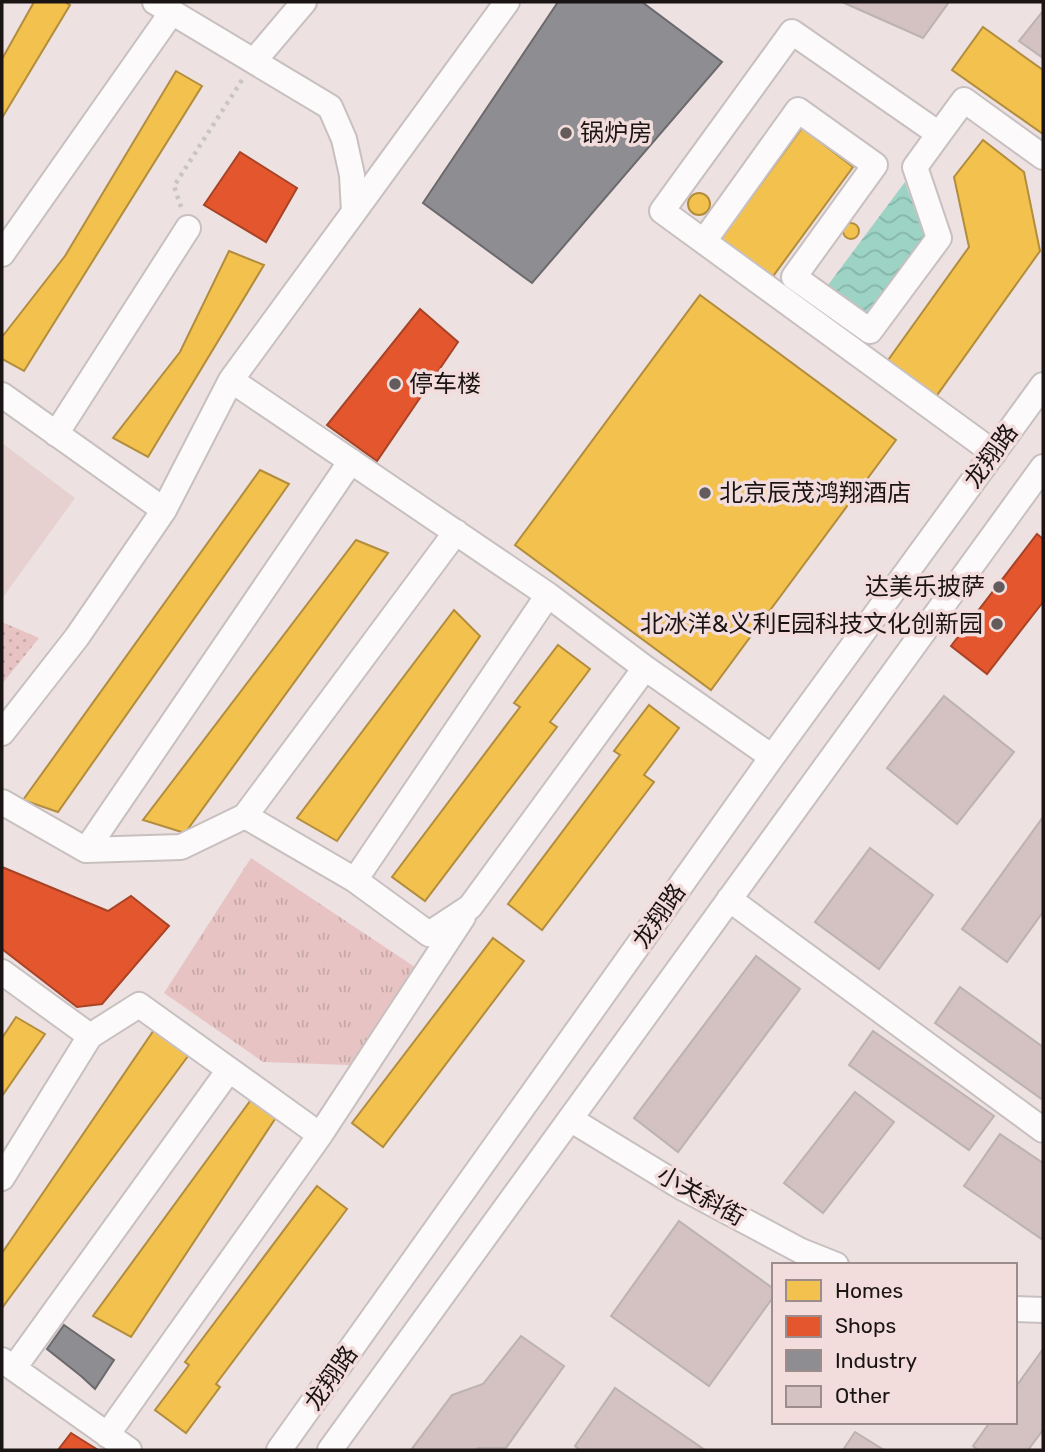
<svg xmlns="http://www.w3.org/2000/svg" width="1045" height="1452" viewBox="0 0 1045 1452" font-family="Rubik,'Noto Sans SC',sans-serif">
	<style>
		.built { fill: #e6d1d0 }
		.grass { fill: url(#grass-dots) }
		.park { fill: url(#park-tufts) }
		.water { fill: url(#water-waves) }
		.homes { fill: #f2c14e; stroke: #b28d3d; stroke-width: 2 }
		.shops { fill: #e4572e; stroke: #a84326; stroke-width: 2 }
		.industry { fill: #8d8d92; stroke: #6b696c; stroke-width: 2 }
		.building { fill: #d4c1c1; stroke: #bcb2b2; stroke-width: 2 }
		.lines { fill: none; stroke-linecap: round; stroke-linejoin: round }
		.minor-casing { stroke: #c8c0c0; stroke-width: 28 }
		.path { stroke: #c9c5c5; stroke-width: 4.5; stroke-dasharray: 3.5 5; stroke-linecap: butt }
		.minor { stroke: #fcfafa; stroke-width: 24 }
		.poi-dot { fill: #645c5c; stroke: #f2dddc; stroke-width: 2.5 }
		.labels { text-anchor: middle; stroke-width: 7; stroke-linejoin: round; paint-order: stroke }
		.poi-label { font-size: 24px; fill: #1b1414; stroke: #f2dddc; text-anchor: start }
		.street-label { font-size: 24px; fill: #1b1414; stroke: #f2dddc }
	</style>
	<defs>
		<pattern id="grass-dots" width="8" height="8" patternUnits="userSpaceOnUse" patternTransform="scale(1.75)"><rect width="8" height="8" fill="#e7c4c3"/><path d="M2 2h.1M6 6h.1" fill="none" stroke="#c6a8a7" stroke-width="1.8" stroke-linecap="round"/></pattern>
		<pattern id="park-tufts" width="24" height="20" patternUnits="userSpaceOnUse" patternTransform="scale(1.75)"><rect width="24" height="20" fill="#e7c4c3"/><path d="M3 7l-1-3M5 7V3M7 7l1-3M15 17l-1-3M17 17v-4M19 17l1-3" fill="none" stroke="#c6a8a7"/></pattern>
		<pattern id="water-waves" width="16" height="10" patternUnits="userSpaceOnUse" patternTransform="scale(1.75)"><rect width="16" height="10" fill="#9cd3c5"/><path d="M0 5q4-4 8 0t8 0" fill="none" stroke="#86b4a8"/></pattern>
	</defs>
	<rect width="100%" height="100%" fill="#ede1e1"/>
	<!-- built -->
	<path class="built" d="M2 443 75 498 3 597 2 596Z"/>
	<!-- grass -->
	<path class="grass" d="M2 622 39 638 2 684Z"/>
	<!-- park -->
	<path class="park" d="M251 858 436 981 375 1066 263 1062 164 993Z"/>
	<!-- water -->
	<path class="water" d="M905 182 925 238 868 313 828 285Z"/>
	<!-- homes -->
	<path class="homes" d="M34 2H65L70 5 2 118V59Z
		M983 27 1043 70V134L952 70Z
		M176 71 202 86 24 371 2 359V337L65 256Z
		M802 128 853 167 771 279 719 241Z
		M983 140 1024 172 1040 251 935 398 886 363 969 247 954 177Z
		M688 204a11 11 0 1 1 22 0a11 11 0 1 1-22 0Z
		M843 231a8 8 0 1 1 16 0a8 8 0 1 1-16 0Z
		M229 251 264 265 148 457 113 438 180 352Z
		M700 295 896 440 711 690 515 545Z
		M260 470 289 484 58 812 23 800Z
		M356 540 388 553 185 833 143 820Z
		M454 610 480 636 337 841 297 818Z
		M558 645 590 669 550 722 557 727 425 901 392 877 520 707 514 703Z
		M649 705 679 728 644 775 654 782 542 930 508 904 620 755 614 751Z
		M493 938 524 961 383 1147 352 1123Z
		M16 1017 45 1034 2 1096V1038Z
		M156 1027 191 1052 2 1308V1253Z
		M253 1097 281 1110 131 1337 93 1316Z
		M317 1186 347 1209 216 1384 220 1387 186 1433 155 1410 189 1365 185 1362Z"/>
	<!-- shops -->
	<path class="shops" d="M240 152 297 188 266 242 204 205Z
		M420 309 458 342 377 461 327 425Z
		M1037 534 1043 539V602L987 674 951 646Z
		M2 867 108 911 131 896 169 926 102 1004 77 1007 2 949Z
		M71 1433 98 1450H58Z"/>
	<!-- industry -->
	<path class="industry" d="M558 2H642L722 62 532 283 423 203Z
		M64 1325 114 1360 95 1389 81 1376 47 1349Z"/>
	<!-- building -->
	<path class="building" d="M842 2H949L923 38Z
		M1043 11V58L1019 41Z
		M944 696 1014 752 957 824 887 768Z
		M1043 817V912L1007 962 962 929Z
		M870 848 933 895 879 969 815 922Z
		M756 956 800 989 678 1152 634 1118Z
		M960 987 1043 1047V1100L935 1023Z
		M873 1031 994 1116 969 1150 849 1065Z
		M855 1092 894 1122 823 1213 784 1183Z
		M1000 1134 1043 1163V1240L964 1186Z
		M679 1221 774 1289V1296L709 1386 611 1316Z
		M521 1336 564 1366 506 1448H478L475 1450H411L452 1395 483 1384Z
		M1043 1349V1430L1028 1450H978L973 1446 990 1422H1015V1388Z
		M615 1388 705 1450H580L575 1446Z
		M855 1432 884 1450H843Z"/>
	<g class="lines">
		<!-- minor casing -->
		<g class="minor-casing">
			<path id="minor" d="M254 61 304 2
				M354 212 507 2
				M704 241 798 110 875 165 794 277 870 331 939 238 915 167 939 134
				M2 254 172 12
				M2 395 164 510
				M56 434 188 228
				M994 453 662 211 792 32 939 134 964 100 1043 157
				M645 668 772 757
				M2 733 77 637 164 510 231 380 354 212 352 175 344 139 330 107 155 2
				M2 802 86 850 181 847 245 816 355 880 429 934 470 907 645 668 548 595 231 380
				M245 816 456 532
				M86 850 351 461
				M355 880 548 595
				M729 899 1043 1130
				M2 972 90 1036 139 1005 320 1135 463 917
				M570 1119 683 1188 801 1251 836 1265
				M2 1178 90 1036
				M1015 1309 1043 1310
				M2 1360 129 1450
				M14 1368 229 1070
				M107 1435 320 1135
				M279 1450 772 757 1043 385
				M330 1450 1043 467"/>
		</g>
		<!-- path -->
		<path class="path" d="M181 207 174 186 242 80"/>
		<!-- minor -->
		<use href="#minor" class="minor"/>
	</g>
	<!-- markers -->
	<g class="poi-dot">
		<circle cx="566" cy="133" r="7"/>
		<circle cx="395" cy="384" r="7"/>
		<circle cx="705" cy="493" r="7"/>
		<circle cx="999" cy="587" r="7"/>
		<circle cx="997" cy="624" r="7"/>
	</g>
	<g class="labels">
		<!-- poi labels -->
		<g class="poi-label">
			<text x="580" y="141">锅炉房</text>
			<text x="409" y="392">停车楼</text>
			<text x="719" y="501">北京辰茂鸿翔酒店</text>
			<text x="985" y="595" text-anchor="end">达美乐披萨</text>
			<text x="983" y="632" text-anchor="end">北冰洋&amp;义利E园科技文化创新园</text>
		</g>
		<!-- street labels -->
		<g class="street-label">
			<text transform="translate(991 456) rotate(-54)" y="8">龙翔路</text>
			<text transform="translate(659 916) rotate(-55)" y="8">龙翔路</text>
			<text transform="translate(701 1196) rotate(29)" y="8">小关斜街</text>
			<text transform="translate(331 1378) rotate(-55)" y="8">龙翔路</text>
		</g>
	</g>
	<!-- border -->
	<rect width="1045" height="1452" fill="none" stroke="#1b1414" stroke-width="7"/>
	<!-- legend -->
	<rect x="772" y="1263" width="245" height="161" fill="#f2dddc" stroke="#9c8d8c" stroke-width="2"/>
	<rect x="786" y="1280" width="35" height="21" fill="#f2c14e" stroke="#9c8d8c" stroke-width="2"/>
	<text x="835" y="1298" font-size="21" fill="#1b1414">Homes</text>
	<rect x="786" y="1316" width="35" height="21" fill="#e4572e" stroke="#9c8d8c" stroke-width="2"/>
	<text x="835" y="1333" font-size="21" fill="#1b1414">Shops</text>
	<rect x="786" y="1350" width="35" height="21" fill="#8d8d92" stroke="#9c8d8c" stroke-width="2"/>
	<text x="835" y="1368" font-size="21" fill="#1b1414">Industry</text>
	<rect x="786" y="1386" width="35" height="21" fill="#d4c1c1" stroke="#9c8d8c" stroke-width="2"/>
	<text x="835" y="1403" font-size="21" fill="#1b1414">Other</text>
</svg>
